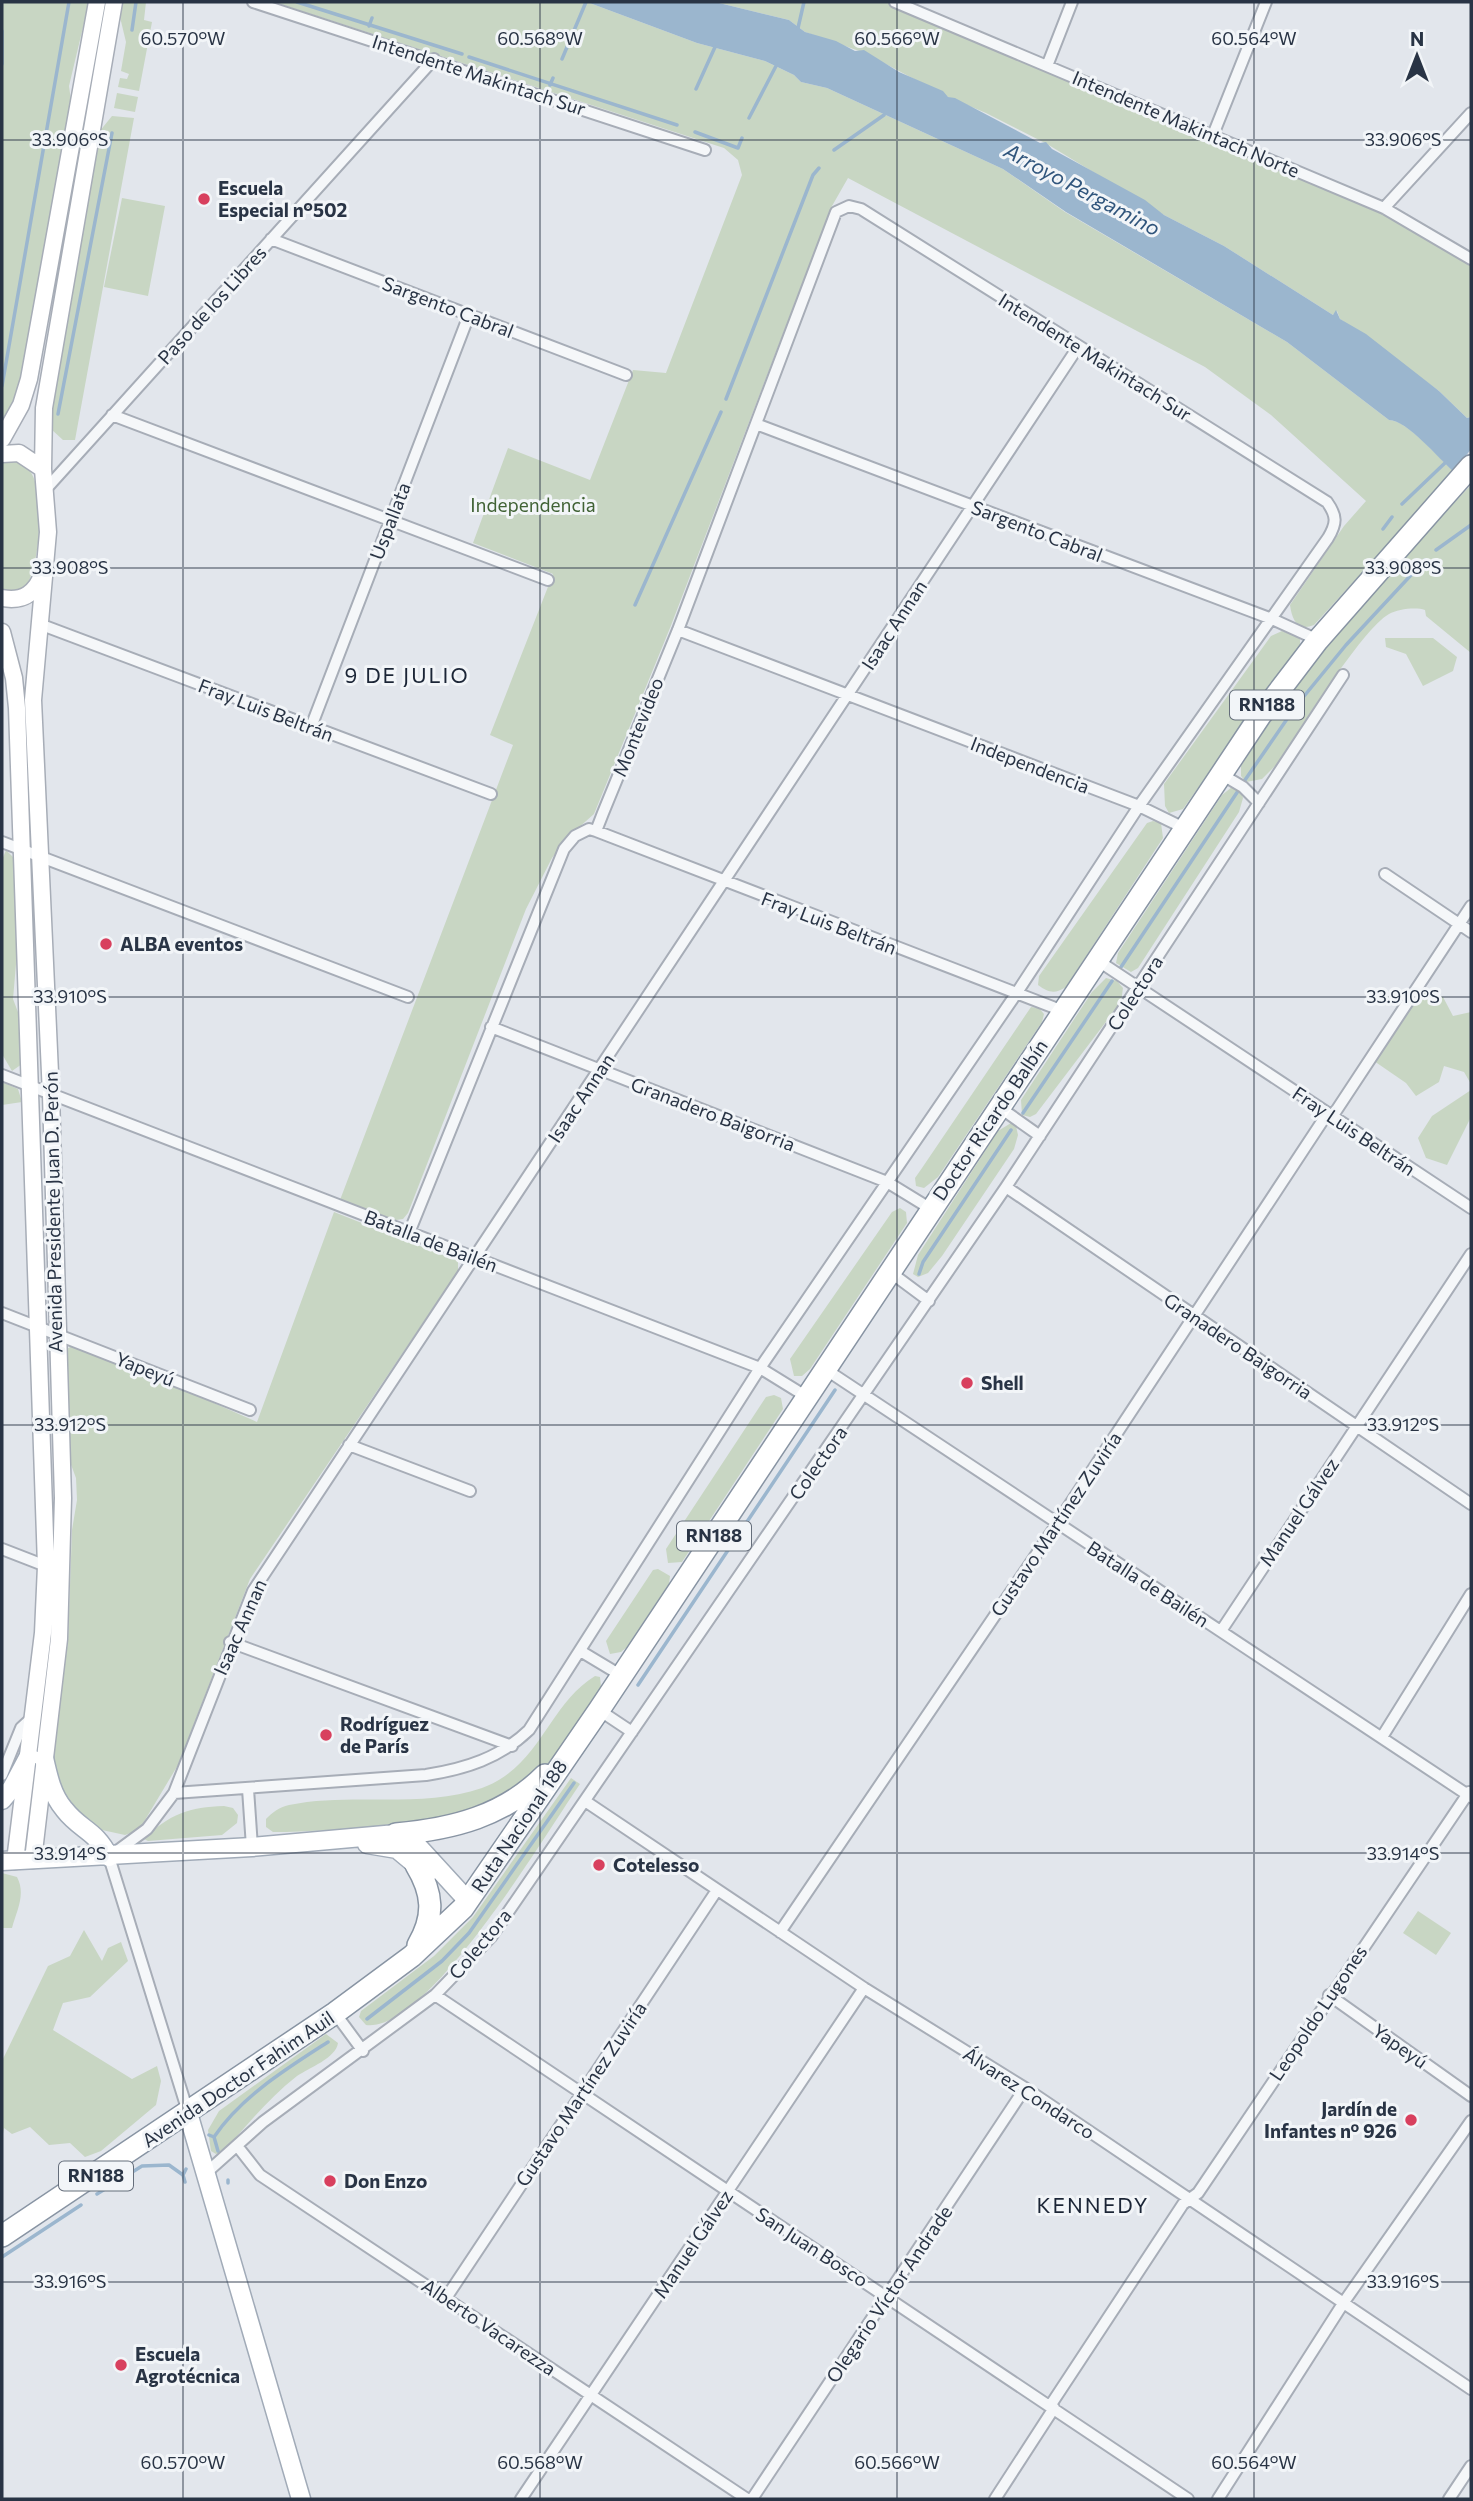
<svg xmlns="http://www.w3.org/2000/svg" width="1473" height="2501" viewBox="0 0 1473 2501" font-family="Commissioner,sans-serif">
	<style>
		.green { fill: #c8d6c3 }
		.water { fill: #9bb6ce }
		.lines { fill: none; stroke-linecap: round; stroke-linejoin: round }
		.stream { stroke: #9bb6ce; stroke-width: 3.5 }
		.street-casing { stroke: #a7adb7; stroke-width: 14 }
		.secondary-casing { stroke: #a7adb7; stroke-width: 19 }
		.primary-casing { stroke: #a1abb8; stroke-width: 21 }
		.highway-casing { stroke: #8894a3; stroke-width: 24 }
		.street { stroke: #f5f7f9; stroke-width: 10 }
		.secondary { stroke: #fff; stroke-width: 16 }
		.primary { stroke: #fff; stroke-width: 18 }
		.highway { stroke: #fff; stroke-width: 21 }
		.ticks { fill: none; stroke: #293445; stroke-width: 2; stroke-opacity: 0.45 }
		.poi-dot { fill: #d8405e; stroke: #f2f5f8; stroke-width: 2.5 }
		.labels { text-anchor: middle; stroke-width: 6; stroke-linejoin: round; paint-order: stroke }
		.shield { fill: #f2f5f8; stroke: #656e7b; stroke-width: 2 }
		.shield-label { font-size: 18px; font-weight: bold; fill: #293445 }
		.street-label { font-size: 19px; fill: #293445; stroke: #f2f5f8 }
		.poi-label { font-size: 19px; font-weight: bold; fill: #293445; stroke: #f2f5f8; text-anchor: start }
		.park-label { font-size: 19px; fill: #406235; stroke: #f2f5f8 }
		.water-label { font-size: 21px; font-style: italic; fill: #30557c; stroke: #f2f5f8 }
		.neighbourhood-label { font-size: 21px; letter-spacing: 2px; fill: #1b2536; stroke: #f2f5f8 }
		.ticks-label { font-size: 18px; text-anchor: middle; fill: #293445; stroke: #f2f5f8; stroke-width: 6; stroke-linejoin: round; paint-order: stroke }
	</style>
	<rect width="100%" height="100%" fill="#e2e6ec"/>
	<!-- green -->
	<path class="green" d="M2 2H89L69 86 72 108 21 387 2 430Z
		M122 2H146L144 20 152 22 139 91 118 87 120 78 127 79 129 74 121 71 126 42 119 13Z
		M274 2H587L697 43 765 61 794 75 801 82 827 88 1003 169 1065 212 1287 342 1389 420C1407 420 1439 458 1454 472L1314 625C1297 632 1292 619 1290 605L1344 526 1366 501 1271 415 1205 367 848 178 832 206 670 628 594 814 568 837 552 858 526 909 408 1213 403 1219 396 1220 340 1200 513 745 490 735 553 574 473 543 508 448 590 480 633 370 666 373 742 175 738 160 724 148Z
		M715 2H886L1383 212 1471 262V417L1467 418 1439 391 1340 319 1337 311 1333 315 1224 246 1164 215 1047 144 986 113 948 97 865 53 805 32 789 20Z
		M117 93 138 97 135 112 114 108Z
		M112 116 134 118 75 440H63L51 429 49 412 99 132Z
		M122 198 165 206 148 296 104 287Z
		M16 462C22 464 27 466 30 471 46 493 40 569 24 590L2 593V463Z
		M1471 485V653L1426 616 1425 610C1416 607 1398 609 1389 614 1362 629 1297 734 1277 764L1262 779 1246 782 1241 776V766C1306 662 1388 573 1471 485Z
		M1282 631 1300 638V645L1183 809 1169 813 1165 806 1164 784 1271 636Z
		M1385 638H1433L1457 657 1453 671 1423 686 1406 654 1386 647Z
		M1232 787 1240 789 1243 798 1239 812 1138 968 1131 972 1116 963 1118 953 1222 795Z
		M1153 821 1161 823 1163 838 1066 987C1055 994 1049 993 1038 985L1039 976 1147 823Z
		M6 850 15 859 18 941 13 999 21 1020 22 1064 12 1071 2 1054V860Z
		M1106 978 1117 981 1123 988 1121 1002 1036 1114 1030 1117 1022 1115 1021 1100 1092 992Z
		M1421 989 1443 997 1453 1016 1471 1012V1084L1464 1072 1444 1066 1439 1082 1416 1096 1406 1083 1374 1061Z
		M1031 1007 1039 1008 1044 1014 1042 1022 938 1177 924 1188 916 1186 915 1178 922 1168Z
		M2 1082 18 1089 22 1102 2 1105Z
		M1471 1090V1117L1447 1165 1426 1158 1418 1138 1432 1116Z
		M1011 1123 1016 1126 1018 1135 1014 1149 942 1256 928 1273 918 1277 913 1274 918 1255 998 1131Z
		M900 1208 906 1212 907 1223 810 1369 802 1376H794L790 1359 892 1212Z
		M334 1212 458 1261V1271L250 1579 178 1765 139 1830 125 1835 102 1830 79 1816 63 1796 51 1756 68 1642 72 1530 77 1500 76 1478 70 1462 65 1350 77 1343 257 1422Z
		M774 1395 781 1398 783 1409 682 1562 668 1563 666 1549 766 1397Z
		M658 1569 670 1576 669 1584 627 1647 621 1652 610 1654 606 1641 653 1570Z
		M595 1676 600 1677 601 1687C584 1711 570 1740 551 1762 484 1836 377 1827 286 1832H273L266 1827V1819C272 1813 279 1807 289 1805 351 1792 421 1809 482 1788 540 1767 548 1705 595 1676Z
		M571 1778 580 1784C546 1833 428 2033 366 2025L359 2017 361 2011 434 1956 473 1917Z
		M224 1806 233 1808 238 1815 237 1823 222 1835 148 1841 144 1839C169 1814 190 1807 224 1806Z
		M2 1873 17 1877C26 1894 17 1910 12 1928H2Z
		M1418 1911 1451 1933 1436 1955 1403 1933Z
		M84 1930 102 1961 108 1948 121 1942 128 1961 90 1997 63 2003 53 2030 132 2079 157 2066 161 2081 156 2105 101 2151 85 2157 70 2143 49 2145 30 2127 12 2134 4 2128 2 2139V2061L48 1966 70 1956Z
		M326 2034 338 2043C336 2058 309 2068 297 2076 269 2098 247 2125 224 2151L216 2154 211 2151 208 2130 219 2111Z"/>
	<!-- water -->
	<path class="water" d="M587 2H715L789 20 805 32 836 41 855 51 864 50 899 72 943 91 948 97 955 98 1040 143 1046 142 1052 149 1145 200 1164 215 1224 246 1333 315 1336 310 1340 319 1366 334 1439 391 1467 418 1471 417V449L1454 472C1439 459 1407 420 1389 420L1287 342 1066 212 1003 169 827 88 801 82 794 75 765 61 697 43Z"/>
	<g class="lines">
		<!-- stream -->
		<path class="stream" d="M297 2 462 54
			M369 26 372 18
			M798 28 804 2
			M132 30 136 2
			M2 31V64
			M469 57 677 125
			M562 59 586 2
			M550 85 553 78
			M696 89 715 47
			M749 118 776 66
			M695 132 738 148 742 138
			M834 150 884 115
			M2 386 69 2
			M726 399 813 175 819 168
			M58 414 112 133
			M1402 504 1446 462
			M1383 529 1392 517
			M1436 550 1471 525
			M635 605 721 412
			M1245 780 1296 706 1346 645 1425 560
			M1121 967 1238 791
			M1023 1113 1112 981
			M919 1274 923 1262 1011 1130
			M638 1685 835 1390
			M367 2019 442 1961 469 1933 574 1783
			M209 2135 214 2137C242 2096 286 2069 328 2042
			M214 2137 218 2151
			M228 2180V2183
			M185 2182 183 2175 186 2169
			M97 2194 142 2166 169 2165 183 2175
			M2 2257 81 2205"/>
		<!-- street casing -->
		<g class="street-casing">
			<path id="street" d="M253 2 705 150
				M895 2 1384 208 1471 259
				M1047 66 1072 2
				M1213 135 1266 2
				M1384 208 1471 113
				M271 239 626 375
				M112 415 548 580
				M756 424 1272 619 1318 640
				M46 489 434 59
				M42 625 491 794
				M678 630 1139 806 1184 828
				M311 727 469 315
				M1221 774 1243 787 1259 803
				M596 831 1063 1011
				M2 842 408 997
				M1385 874 1471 932
				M1097 960 1471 1208
				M491 1027 887 1182 931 1209
				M2 1075 760 1368 807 1397
				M999 1107 1040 1136
				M1332 1117 1471 906
				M1006 1187 1471 1504
				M890 1272 929 1301
				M2 1313 250 1410
				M825 1369 1471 1797
				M349 1445 470 1491
				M2 1549 51 1568
				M1221 1631 1471 1254
				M230 1642 512 1746
				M582 1652 622 1676
				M599 1710 632 1732
				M1382 1737 1471 1594
				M2 1775 21 1728 33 1717
				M248 1789 252 1847
				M174 1793 426 1775C465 1769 500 1758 529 1730L760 1368 1016 994 1139 806 1328 538C1337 523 1337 516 1327 502L861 209 849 206 836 212 678 630 603 813 596 831 589 829 575 836 564 849 409 1233
				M585 1801 864 1988 1025 2088 1471 2389
				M780 1932 1057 1524 1327 1114
				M435 1995 1188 2499
				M1329 1995 1471 2096
				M335 2013 363 2051
				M188 2112 109 1857 147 1829 174 1793 253 1591 1078 347
				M238 2147 260 2175 747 2499
				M206 2173 263 2122 435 1995 491 1937 1006 1187 1343 675
				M446 2298 717 1890
				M1050 2406 1183 2204 1198 2193 1469 1792
				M521 2499 864 1988
				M752 2499 1025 2088
				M995 2499 1054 2408
				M1218 2499 1344 2302 1471 2121
				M1449 2499 1471 2466"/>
		</g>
		<!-- secondary casing -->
		<g class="secondary-casing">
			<path id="secondary" d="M2 439 21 405 29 379 97 2
				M2 454 19 453 43 469
				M2 598C23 602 36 593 43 573
				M2 632 14 678 17 708 46 1566 43 1633 15 1861
				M33 1860 59 1639 63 1498 51 1095 33 700 48 532 43 469 44 408 114 2"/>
		</g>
		<!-- primary casing -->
		<g class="primary-casing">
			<path id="primary" d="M44 1758C48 1776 52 1795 64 1809 81 1831 95 1829 109 1857
				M2 1800 12 1788 29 1756
				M367 1844 397 1849 427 1874
				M2 1861 252 1847 396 1834 414 1842 468 1901
				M188 2113 301 2499"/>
		</g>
		<!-- highway casing -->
		<g class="highway-casing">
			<path id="highway" d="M396 1834C453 1829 504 1816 545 1775
				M416 1865C433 1893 435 1916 418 1945
				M2 2236 335 2013 412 1956 463 1908 599 1710 1260 716 1318 640 1471 466"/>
		</g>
		<!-- street -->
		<use href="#street" class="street"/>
		<!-- secondary -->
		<use href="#secondary" class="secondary"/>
		<!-- primary -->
		<use href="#primary" class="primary"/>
		<!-- highway -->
		<use href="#highway" class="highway"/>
	</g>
	<!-- ticks -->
	<path class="ticks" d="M183 2V2499M540 2V2499M897 2V2499M1254 2V2499M2 140H1471M2 568H1471M2 997H1471M2 1425H1471M2 1853H1471M2 2282H1471"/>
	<!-- markers -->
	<g class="poi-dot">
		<circle cx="204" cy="199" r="7"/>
		<circle cx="106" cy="944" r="7"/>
		<circle cx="967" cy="1383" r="7"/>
		<circle cx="326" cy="1735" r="7"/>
		<circle cx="599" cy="1865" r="7"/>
		<circle cx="1411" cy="2120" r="7"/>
		<circle cx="330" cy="2181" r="7"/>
		<circle cx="121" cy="2365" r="7"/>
	</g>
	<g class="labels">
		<!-- shield labels -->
		<g class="shield">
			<rect x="1230" y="690.5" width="74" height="29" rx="5"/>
			<rect x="677" y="1521.5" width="74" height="29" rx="5"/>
			<rect x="59" y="2161.5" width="74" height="29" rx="5"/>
		</g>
		<g class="shield-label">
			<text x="1267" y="711">RN188</text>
			<text x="714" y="1542">RN188</text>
			<text x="96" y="2182">RN188</text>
		</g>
		<!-- street labels -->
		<g class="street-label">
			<text transform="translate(479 75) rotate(18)" y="7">Intendente Makintach Sur</text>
			<text transform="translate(1186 124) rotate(23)" y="7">Intendente Makintach Norte</text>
			<text transform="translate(212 305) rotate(-48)" y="7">Paso de los Libres</text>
			<text transform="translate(448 307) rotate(21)" y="7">Sargento Cabral</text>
			<text transform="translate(1095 357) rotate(32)" y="7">Intendente Makintach Sur</text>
			<text transform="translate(390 521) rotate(-69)" y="7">Uspallata</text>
			<text transform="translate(1037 531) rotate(21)" y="7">Sargento Cabral</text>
			<text transform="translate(894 625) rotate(-57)" y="7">Isaac Annan</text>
			<text transform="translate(266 710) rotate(21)" y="7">Fray Luis Beltrán</text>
			<text transform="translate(638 727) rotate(-68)" y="7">Montevideo</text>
			<text transform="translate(1030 765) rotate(21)" y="7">Independencia</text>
			<text transform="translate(829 923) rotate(21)" y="7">Fray Luis Beltrán</text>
			<text transform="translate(1135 993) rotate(-57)" y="7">Colectora</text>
			<text transform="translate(581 1098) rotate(-56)" y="7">Isaac Annan</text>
			<text transform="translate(713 1114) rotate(21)" y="7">Granadero Baigorria</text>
			<text transform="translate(990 1120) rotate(-56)" y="7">Doctor Ricardo Balbín</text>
			<text transform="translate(1354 1131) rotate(34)" y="7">Fray Luis Beltrán</text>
			<text transform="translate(53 1212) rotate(-91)" y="7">Avenida Presidente Juan D. Perón</text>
			<text transform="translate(431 1241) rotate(21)" y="7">Batalla de Bailén</text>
			<text transform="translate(1238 1346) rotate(34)" y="7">Granadero Baigorria</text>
			<text transform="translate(145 1369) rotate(22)" y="7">Yapeyú</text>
			<text transform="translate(818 1463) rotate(-55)" y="7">Colectora</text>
			<text transform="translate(1299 1512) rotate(-56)" y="7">Manuel Gálvez</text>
			<text transform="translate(1056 1524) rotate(-56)" y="7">Gustavo Martínez Zuviría</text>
			<text transform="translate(1148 1584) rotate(33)" y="7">Batalla de Bailén</text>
			<text transform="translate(240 1627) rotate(-66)" y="7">Isaac Annan</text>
			<text transform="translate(519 1826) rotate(-56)" y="7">Ruta Nacional 188</text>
			<text transform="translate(480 1944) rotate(-50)" y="7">Colectora</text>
			<text transform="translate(1318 2013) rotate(-56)" y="7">Leopoldo Lugones</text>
			<text transform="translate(1400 2046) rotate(35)" y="7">Yapeyú</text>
			<text transform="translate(238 2079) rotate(-34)" y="7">Avenida Doctor Fahim Auil</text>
			<text transform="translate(1029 2093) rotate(33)" y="7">Álvarez Condarco</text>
			<text transform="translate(581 2094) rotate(-56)" y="7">Gustavo Martínez Zuviría</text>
			<text transform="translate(693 2244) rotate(-56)" y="7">Manuel Gálvez</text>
			<text transform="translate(812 2247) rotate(33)" y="7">San Juan Bosco</text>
			<text transform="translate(889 2294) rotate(-56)" y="7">Olegario Víctor Andrade</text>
			<text transform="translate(489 2327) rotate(34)" y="7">Alberto Vacarezza</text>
		</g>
		<!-- poi labels -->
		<g class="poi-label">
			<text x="218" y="195">Escuela<tspan x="218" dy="22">Especial n°502</tspan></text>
			<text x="120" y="951">ALBA eventos</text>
			<text x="981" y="1390">Shell</text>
			<text x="340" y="1731">Rodríguez<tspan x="340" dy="22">de París</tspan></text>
			<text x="613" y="1872">Cotelesso</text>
			<text x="1397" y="2116" text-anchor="end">Jardín de<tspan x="1397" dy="22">Infantes nº 926</tspan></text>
			<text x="344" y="2188">Don Enzo</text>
			<text x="135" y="2361">Escuela<tspan x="135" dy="22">Agrotécnica</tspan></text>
		</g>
		<!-- park labels -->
		<g class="park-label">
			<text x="533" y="512">Independencia</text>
		</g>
		<!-- water labels -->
		<g class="water-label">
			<text transform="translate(1082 190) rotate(28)" y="7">Arroyo Pergamino</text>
		</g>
		<!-- neighbourhood labels -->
		<g class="neighbourhood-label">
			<text x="407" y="683">9 DE JULIO</text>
			<text x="1093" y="2213">KENNEDY</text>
		</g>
	</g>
	<g class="ticks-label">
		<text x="183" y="45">60.570°W</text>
		<text x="540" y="45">60.568°W</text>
		<text x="897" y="45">60.566°W</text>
		<text x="1254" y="45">60.564°W</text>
		<text x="70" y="146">33.906°S</text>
		<text x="1403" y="146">33.906°S</text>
		<text x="70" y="574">33.908°S</text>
		<text x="1403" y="574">33.908°S</text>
		<text x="70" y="1003">33.910°S</text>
		<text x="1403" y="1003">33.910°S</text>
		<text x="70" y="1431">33.912°S</text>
		<text x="1403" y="1431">33.912°S</text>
		<text x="70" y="1860">33.914°S</text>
		<text x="1403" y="1860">33.914°S</text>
		<text x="70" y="2288">33.916°S</text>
		<text x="1403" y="2288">33.916°S</text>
		<text x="183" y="2469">60.570°W</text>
		<text x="540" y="2469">60.568°W</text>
		<text x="897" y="2469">60.566°W</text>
		<text x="1254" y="2469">60.564°W</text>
	</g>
	<!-- border -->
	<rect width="1473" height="2501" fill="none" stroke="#293445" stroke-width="7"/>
	<!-- north arrow -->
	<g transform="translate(1417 56)" stroke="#f2f5f8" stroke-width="5" paint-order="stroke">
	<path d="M0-5L12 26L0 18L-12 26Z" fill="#293445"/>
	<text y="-10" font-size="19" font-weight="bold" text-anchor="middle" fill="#293445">N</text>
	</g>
</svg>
